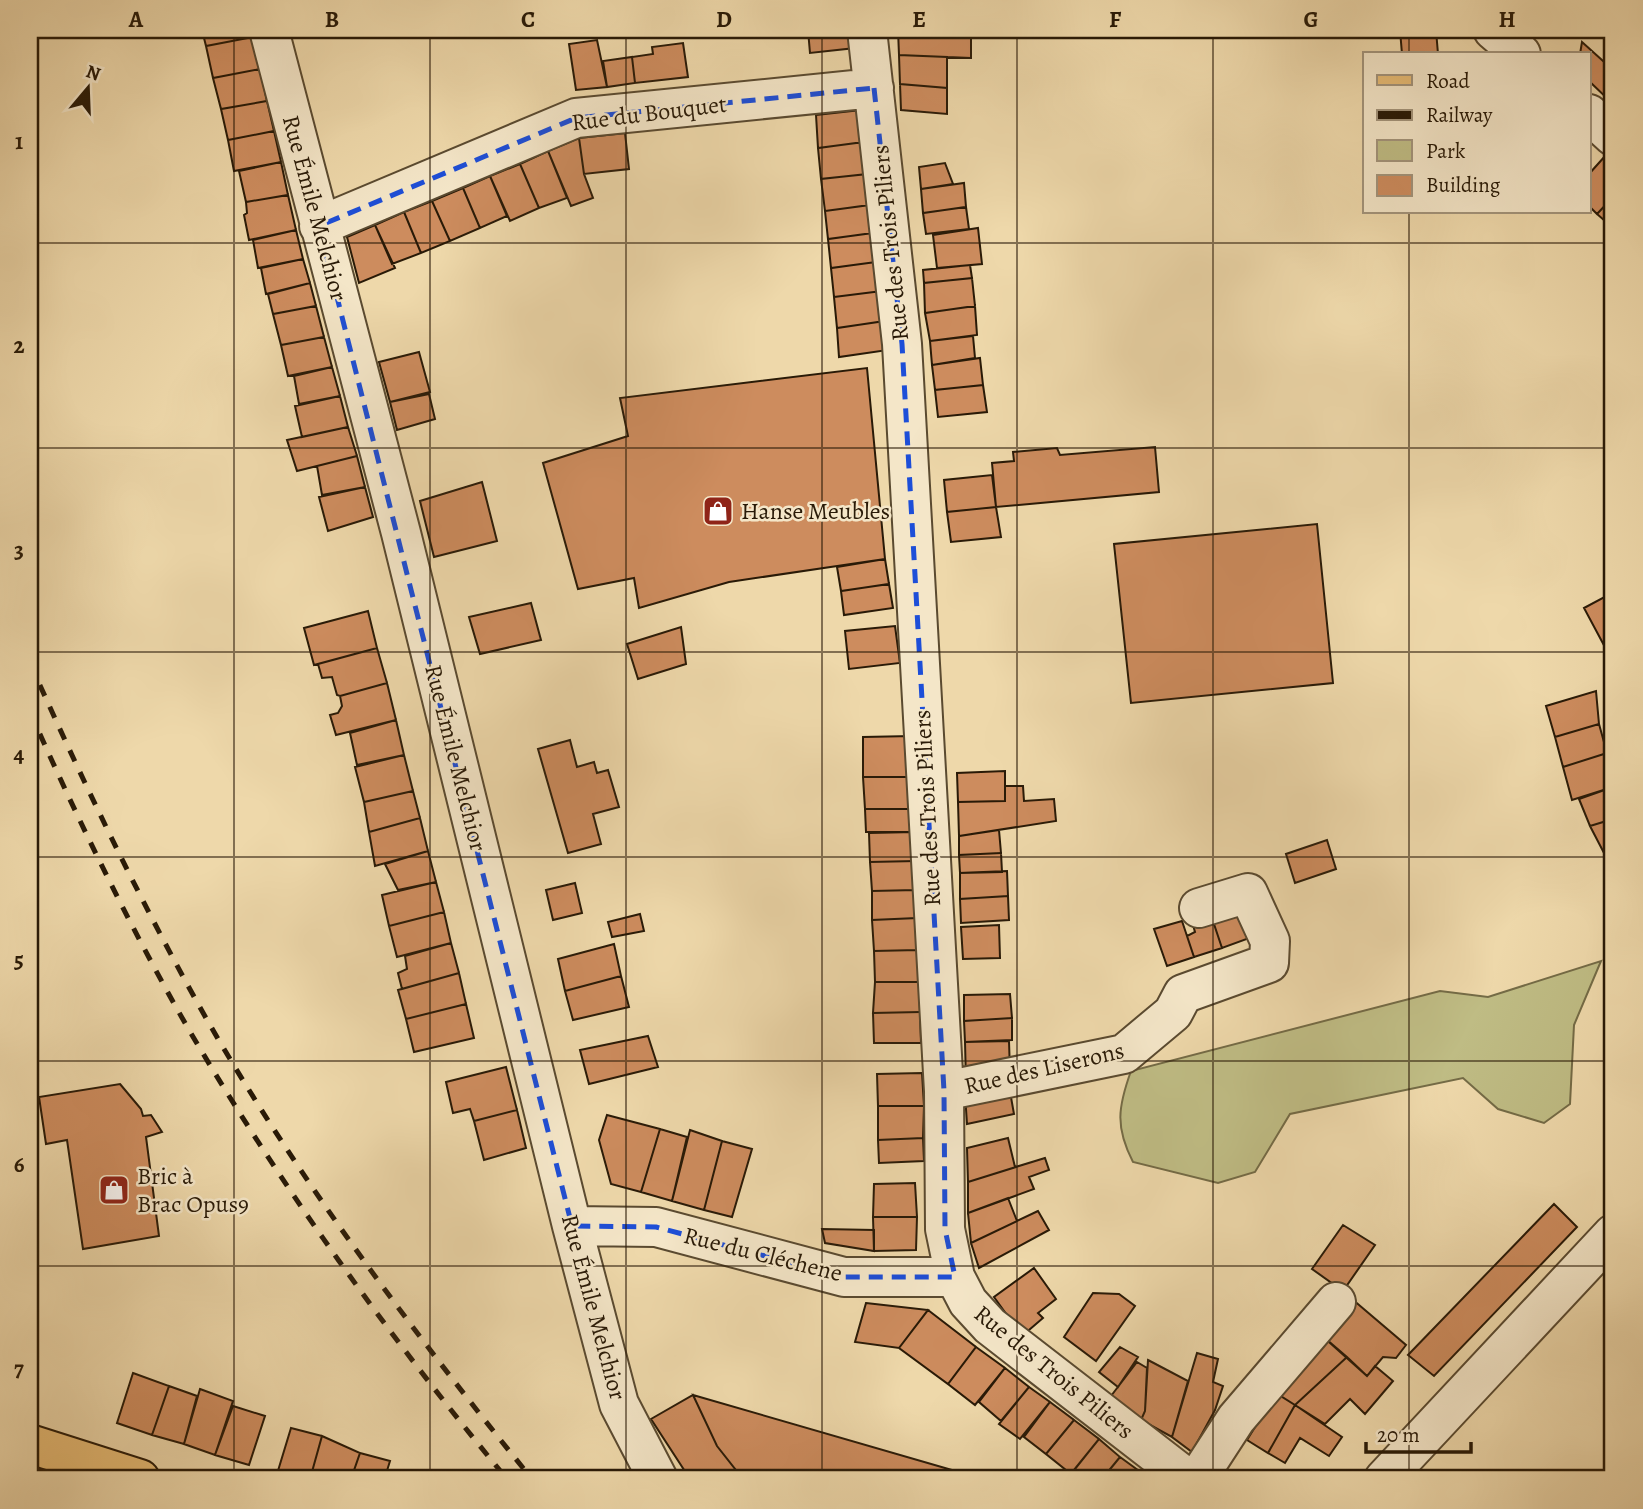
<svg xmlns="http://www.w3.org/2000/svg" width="1643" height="1509" viewBox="0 0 1643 1509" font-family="Alegreya,serif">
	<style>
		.green { fill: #bfbc84; stroke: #746b46; stroke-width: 2 }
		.building { fill: #cd8c5e; stroke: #291a07; stroke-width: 2 }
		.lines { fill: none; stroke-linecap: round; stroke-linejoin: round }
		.minor-casing { stroke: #5a4a30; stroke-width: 42 }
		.major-casing { stroke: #291a07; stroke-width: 42 }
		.minor { stroke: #f4e6c8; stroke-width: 38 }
		.major { stroke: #e7bc75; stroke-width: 38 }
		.rail { stroke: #291a07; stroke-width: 5; stroke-dasharray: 12 12; stroke-linecap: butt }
		.marked { fill: none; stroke: #1d4ed8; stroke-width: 5; stroke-dasharray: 14 9; stroke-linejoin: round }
		.grid { fill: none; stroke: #291a07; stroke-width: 2; stroke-opacity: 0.55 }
		.labels { text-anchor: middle; stroke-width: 5; stroke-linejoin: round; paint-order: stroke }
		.street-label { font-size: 24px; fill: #291a07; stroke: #f4e6c8 }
		.poi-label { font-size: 24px; fill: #291a07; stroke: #f4e6c8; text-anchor: start }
		.neatline { fill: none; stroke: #291a07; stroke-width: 2.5 }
		.grid-label { font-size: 23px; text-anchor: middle; font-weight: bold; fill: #291a07 }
	</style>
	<rect width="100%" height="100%" fill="#eed8aa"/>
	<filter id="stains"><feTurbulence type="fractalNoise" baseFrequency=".00286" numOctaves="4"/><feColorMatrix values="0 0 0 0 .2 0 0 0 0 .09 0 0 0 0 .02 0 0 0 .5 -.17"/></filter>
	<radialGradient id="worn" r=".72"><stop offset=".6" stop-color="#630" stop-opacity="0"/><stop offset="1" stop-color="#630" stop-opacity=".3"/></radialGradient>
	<!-- green -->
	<path class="green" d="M1601 961 1574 1025 1570 1104 1544 1123 1498 1109 1463 1078 1290 1114 1255 1172 1218 1183 1133 1162C1115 1127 1118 1107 1131 1071L1440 991 1488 997Z"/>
	<!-- building -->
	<path class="building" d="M202 30H251L253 37 206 46Z
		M808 30H853L855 48 810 53Z
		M898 30H971V58L899 55Z
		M1340 30H1366V36L1341 38Z
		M1366 30H1400V33L1366 36Z
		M1400 30H1436L1438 54H1402Z
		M253 37 260 69 213 78 206 46Z
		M597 40 607 87 576 90 569 44Z
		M1582 42 1613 70V104L1589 81V54H1580Z
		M683 43 688 77 635 83 632 57 653 54 652 47Z
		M899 55 947 57V88L900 84Z
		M632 57 635 83 607 87 603 61Z
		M260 69 267 101 221 109 213 78Z
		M900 84 947 88V114L901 110Z
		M267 101 274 131 228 140 221 109Z
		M861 110 864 142 818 148 816 115Z
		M274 131 281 162 234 171 228 140Z
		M625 133 629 169 584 174 579 138Z
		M579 138 584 174 593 198 571 206 548 151Z
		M864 142 867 174 821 179 818 148Z
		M548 151 567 198 539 208 520 164Z
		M1606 155 1613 161V197L1597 214 1589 206V174Z
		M281 162 288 195 246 202 239 171Z
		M945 163 953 184 921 189 919 167Z
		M520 164 539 208 510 221 490 176Z
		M867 174 870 205 825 211 821 179Z
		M490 176 507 216 480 228 463 188Z
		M964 183 966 207 923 213 921 189Z
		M463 188 480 228 450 241 432 201Z
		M288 195 296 230 249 240 244 215 247 213 246 202Z
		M1613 197V228L1597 214Z
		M432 201 450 241 421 253 404 212Z
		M870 205 873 233 828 239 825 211Z
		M966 207 969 229 926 234 923 213Z
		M404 212 421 253 392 264 375 225Z
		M375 225 395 268 359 283 347 237Z
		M978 228 982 264 937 268 933 235Z
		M296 230 303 259 258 268 253 240Z
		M873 233 876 262 831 268 828 239Z
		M303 259 310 283 266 294 261 268Z
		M876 262 882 291 834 297 831 268Z
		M970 265 972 278 924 283 923 270Z
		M972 278 975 306 925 313 924 283Z
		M310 283 316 306 273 314 268 294Z
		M882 291 885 321 837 328 834 297Z
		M316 306 324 337 281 345 273 314Z
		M975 306 977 335 930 341 925 313Z
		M885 321 888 350 839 357 837 328Z
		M973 336 975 358 932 365 930 341Z
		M324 337 332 367 288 376 281 345Z
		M419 352 430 392 390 402 379 362Z
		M980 358 983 385 935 390 932 365Z
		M332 367 340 396 299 404 294 376Z
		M867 368 885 559 729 582 639 608 634 578 578 589 543 463 628 436 620 398Z
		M983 385 987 412 938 417 935 390Z
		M429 394 435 419 397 430 390 402Z
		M340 396 348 427 302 437 295 406Z
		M348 427 357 456 297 471 287 440Z
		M1155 447 1159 492 996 507 992 463 1014 461 1013 452 1057 448 1060 455Z
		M357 456 365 487 322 495 317 466Z
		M992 475 996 507 947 512 944 480Z
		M482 482 497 541 434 557 420 501Z
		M365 487 373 517 328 531 319 497Z
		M996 507 1001 537 951 542 947 512Z
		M1317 524 1333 683 1131 703 1114 544Z
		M885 559 889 584 841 591 837 567Z
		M889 584 893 608 844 615 841 591Z
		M1610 594 1613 600V645L1606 649 1584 608Z
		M531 603 541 640 480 654 469 617Z
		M368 611 377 648 314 665 304 628Z
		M895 626 900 663 849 669 845 631Z
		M681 627 686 664 638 679 627 644Z
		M377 648 387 683 340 696 337 695 332 677 322 678 318 664Z
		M387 683 396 720 336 735 330 715 338 713 342 706 340 696Z
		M1596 691 1599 724 1555 737 1546 706Z
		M396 720 404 755 357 765 350 733Z
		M1599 724 1607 753 1563 767 1555 737Z
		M912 736 913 777H863V737Z
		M570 740 577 767 594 762 597 773 608 770 619 807 593 814 601 844 568 853 538 749Z
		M1607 753 1613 768V787L1572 800 1563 767Z
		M404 755 413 791 364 802 355 767Z
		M1005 771V801L958 802 957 773Z
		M863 777H913L914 809H865Z
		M1005 786H1023L1024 801 1054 799 1056 821 959 836 958 802 1005 801Z
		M1613 787V819L1590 826 1579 799Z
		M413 791 420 818 369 832 364 802Z
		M865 809H914L915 832H866Z
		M420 818 428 851 375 866 369 832Z
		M1613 819V850L1604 853 1590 826Z
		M999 830 1001 853 959 855V836Z
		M915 832 916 861 870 862 869 833Z
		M1327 840 1336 869 1295 883 1286 854Z
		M428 851 436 882 398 890 385 864Z
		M1001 853 1002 872 960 873 959 855Z
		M916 861V890L872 891 870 862Z
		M1007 871 1008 896 960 899V873Z
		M436 882 444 912 389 926 382 895Z
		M575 883 582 913 553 920 546 890Z
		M916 890 917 918 872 920V891Z
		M1008 896 1009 920 961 923 960 899Z
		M1243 900 1255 936 1222 948 1210 912Z
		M444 912 451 943 397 957 389 926Z
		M1210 912 1222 948 1194 957 1187 936 1195 932 1191 918Z
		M640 914 644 931 612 937 608 922Z
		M917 918 918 950 874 951 872 920Z
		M1182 921 1194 957 1167 966 1154 929Z
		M999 925 1000 958 963 959 961 927Z
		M451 943 459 973 402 989 398 973 407 969 405 956Z
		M614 944 621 976 565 991 558 959Z
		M918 950 919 982H875L874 951Z
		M459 973 466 1004 406 1019 398 990Z
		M621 976 629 1007 573 1020 565 991Z
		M875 982H919L920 1012 873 1013Z
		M1010 994 1012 1018 964 1021V995Z
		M466 1004 474 1038 414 1052 406 1019Z
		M920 1012 921 1043H874L873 1013Z
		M1012 1018V1040L965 1042 964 1021Z
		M648 1036 658 1067 589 1084 580 1050Z
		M1009 1041 1010 1072 966 1081 965 1042Z
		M506 1067 517 1110 474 1121 470 1109 453 1113 446 1082Z
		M922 1073 924 1106H878L877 1074Z
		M120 1084 141 1109 143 1116 151 1115 162 1132 146 1137 159 1236 83 1249 67 1140 46 1144 39 1097Z
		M1009 1086 1014 1114 967 1124 965 1094Z
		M878 1106H924L923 1138 878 1140Z
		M517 1110 526 1148 484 1160 474 1121Z
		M607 1115 660 1129 641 1192 611 1184 599 1140Z
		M660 1129 687 1137 672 1201 641 1192Z
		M690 1130 722 1141 704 1210 672 1201Z
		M923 1138 924 1161 879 1163 878 1140Z
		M1008 1138 1015 1167 1045 1158 968 1182 967 1148Z
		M722 1141 752 1149 732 1217 704 1210Z
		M1045 1158 1049 1170 1029 1177 1034 1189 968 1213V1182Z
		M915 1183 917 1217H873L874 1184Z
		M1008 1198 1017 1221 1038 1211 971 1243 968 1213Z
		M1554 1204 1577 1227 1434 1376 1408 1355Z
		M1038 1211 1049 1230 979 1268 971 1243Z
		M873 1217H917L916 1250 874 1251Z
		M1343 1225 1375 1245 1343 1291 1312 1269Z
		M822 1229 874 1230V1251L825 1243Z
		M1034 1268 1056 1299 1038 1313 1043 1318 1022 1336 994 1297Z
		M1093 1293 1119 1294 1135 1306 1096 1361 1064 1337Z
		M1352 1299 1406 1345 1396 1358 1383 1357 1367 1376 1321 1335Z
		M866 1303 928 1310 899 1348 855 1342Z
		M928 1310 976 1347 948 1384 899 1348Z
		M1326 1339 1347 1357 1295 1405 1276 1393Z
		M976 1347 1005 1368 975 1405 948 1384Z
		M1120 1347 1138 1357 1118 1387 1099 1372Z
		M1197 1353 1218 1359 1213 1382 1223 1386 1215 1410 1192 1452 1172 1437Z
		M1347 1357 1367 1376 1375 1366 1393 1381 1365 1414 1350 1399 1325 1424 1295 1405Z
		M1148 1360 1188 1381 1172 1437 1141 1420 1145 1411Z
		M1137 1362 1147 1368 1145 1411 1141 1420 1111 1396Z
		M1005 1368 1029 1387 1001 1421 979 1402Z
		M133 1373 169 1386 152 1435 117 1423Z
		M169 1386 197 1396 184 1444 152 1435Z
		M1029 1387 1050 1402 1020 1439 999 1424Z
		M200 1389 233 1401 215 1455 184 1444Z
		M1276 1393 1295 1405 1268 1453 1247 1440Z
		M693 1395 983 1479H743L717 1446Z
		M693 1395 717 1446 743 1479H690L651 1419Z
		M1050 1402 1074 1420 1046 1454 1024 1437Z
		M1295 1405 1342 1437 1329 1456 1300 1438 1285 1463 1268 1453Z
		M233 1406 265 1416 249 1465 215 1455Z
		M1074 1420 1099 1439 1071 1474 1046 1454Z
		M291 1428 322 1436 310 1479H294L277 1474Z
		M322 1436 360 1453 351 1479H310Z
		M1099 1439 1120 1457 1102 1479H1073L1069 1476Z
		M360 1453 390 1461 386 1474 401 1479H351Z
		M1120 1457 1146 1476 1144 1479H1102Z"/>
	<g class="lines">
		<!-- minor casing -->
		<g class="minor-casing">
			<path id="minor" d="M269 30 401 533 572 1226 619 1404 658 1479
				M867 30 902 344 944 1091 945 1229 955 1277 968 1302 990 1326 1188 1479
				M1493 30 1521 54
				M1589 114 1613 136
				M319 226 576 118 874 88
				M944 1091 1124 1054 1173 1013 1183 994 1269 963 1270 941 1248 893 1199 908
				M572 1226 656 1227 844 1277H955
				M1197 1479 1236 1419 1336 1302
				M1384 1479 1613 1234"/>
		</g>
		<!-- major casing -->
		<g class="major-casing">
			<path id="major" d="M30 1444 140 1479"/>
		</g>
		<!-- minor -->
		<use href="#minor" class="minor"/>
		<!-- major -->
		<use href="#major" class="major"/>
		<!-- rail -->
		<path class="rail" d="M30 663C84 784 141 903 206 1018 298 1179 415 1335 532 1479
			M30 712C78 820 130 927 189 1030 282 1188 390 1338 507 1479"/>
	</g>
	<!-- marked area -->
	<path class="marked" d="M874 88 902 344 944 1091 945 1229 955 1277H844L656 1227 572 1226 319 226 576 118Z"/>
	<!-- grid -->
	<path class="grid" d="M234 30V1479M430 30V1479M626 30V1479M822 30V1479M1017 30V1479M1213 30V1479M1409 30V54M1409 212V1479M30 243H1613M30 448H1613M30 652H1613M30 857H1613M30 1061H1613M30 1266H1613"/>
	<!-- icons -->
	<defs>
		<g id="shop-square" transform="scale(1.575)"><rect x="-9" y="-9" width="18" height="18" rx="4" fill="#8f2418" stroke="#f4e6c8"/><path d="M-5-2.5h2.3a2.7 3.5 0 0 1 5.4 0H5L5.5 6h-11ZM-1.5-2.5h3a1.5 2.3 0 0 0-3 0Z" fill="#fff"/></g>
	</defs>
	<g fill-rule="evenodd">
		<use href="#shop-square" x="718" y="511"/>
		<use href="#shop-square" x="114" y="1190"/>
	</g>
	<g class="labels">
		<!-- street labels -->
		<g class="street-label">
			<text transform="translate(649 113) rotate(-7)" y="8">Rue du Bouquet</text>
			<text transform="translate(315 208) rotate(75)" y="8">Rue Émile Melchior</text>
			<text transform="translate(890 243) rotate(-96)" y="8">Rue des Trois Piliers</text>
			<text transform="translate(456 758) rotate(76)" y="8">Rue Émile Melchior</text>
			<text transform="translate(927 808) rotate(-93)" y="8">Rue des Trois Piliers</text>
			<text transform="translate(1044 1068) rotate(-13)" y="8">Rue des Liserons</text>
			<text transform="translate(763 1254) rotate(14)" y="8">Rue du Cléchene</text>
			<text transform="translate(594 1307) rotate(75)" y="8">Rue Émile Melchior</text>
			<text transform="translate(1054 1372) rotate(39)" y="8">Rue des Trois Piliers</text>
		</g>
		<!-- poi labels -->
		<g class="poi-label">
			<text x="741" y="519">Hanse Meubles</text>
			<text x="137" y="1184">Bric à<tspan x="137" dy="28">Brac Opus9</tspan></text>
		</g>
	</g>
	<!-- margin -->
	<rect width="1643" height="1509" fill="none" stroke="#eed8aa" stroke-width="77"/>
	<!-- legend -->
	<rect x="1363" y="52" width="228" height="161" fill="#f4e6c8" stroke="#a3947b" stroke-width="2"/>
	<rect x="1377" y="75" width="35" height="10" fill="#e7bc75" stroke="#a3947b" stroke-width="2"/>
	<text x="1426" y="88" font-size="21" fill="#291a07">Road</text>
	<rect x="1377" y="110" width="35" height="10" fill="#291a07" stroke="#a3947b" stroke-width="2"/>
	<text x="1426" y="122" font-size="21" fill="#291a07">Railway</text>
	<rect x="1377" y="140" width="35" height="21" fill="#bfbc84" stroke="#a3947b" stroke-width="2"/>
	<text x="1426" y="158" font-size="21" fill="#291a07">Park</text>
	<rect x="1377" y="175" width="35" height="21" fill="#cd8c5e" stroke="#a3947b" stroke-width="2"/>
	<text x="1426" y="192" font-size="21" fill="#291a07">Building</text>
	<!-- north arrow -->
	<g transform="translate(88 88) rotate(19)" stroke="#f4e6c8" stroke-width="5" paint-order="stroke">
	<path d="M0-5L12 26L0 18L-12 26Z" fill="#291a07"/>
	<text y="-10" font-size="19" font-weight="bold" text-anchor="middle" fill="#291a07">N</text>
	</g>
	<!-- scale -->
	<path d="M1366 1442v10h105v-10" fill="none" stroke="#291a07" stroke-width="3.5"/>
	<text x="1377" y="1442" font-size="21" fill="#291a07" stroke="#f4e6c8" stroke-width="5" paint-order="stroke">20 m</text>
	<rect x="38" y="38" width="1566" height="1432" class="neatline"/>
	<g class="grid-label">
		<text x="136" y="27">A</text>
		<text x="332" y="27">B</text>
		<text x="528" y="27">C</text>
		<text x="724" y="27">D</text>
		<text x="919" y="27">E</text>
		<text x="1115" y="27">F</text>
		<text x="1311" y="27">G</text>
		<text x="1507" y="27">H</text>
		<text x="19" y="149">1</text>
		<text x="19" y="353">2</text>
		<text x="19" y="558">3</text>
		<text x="19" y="762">4</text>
		<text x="19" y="967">5</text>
		<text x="19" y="1172">6</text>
		<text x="19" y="1376">7</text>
	</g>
	<rect width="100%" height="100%" filter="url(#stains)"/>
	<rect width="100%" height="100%" fill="url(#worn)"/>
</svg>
